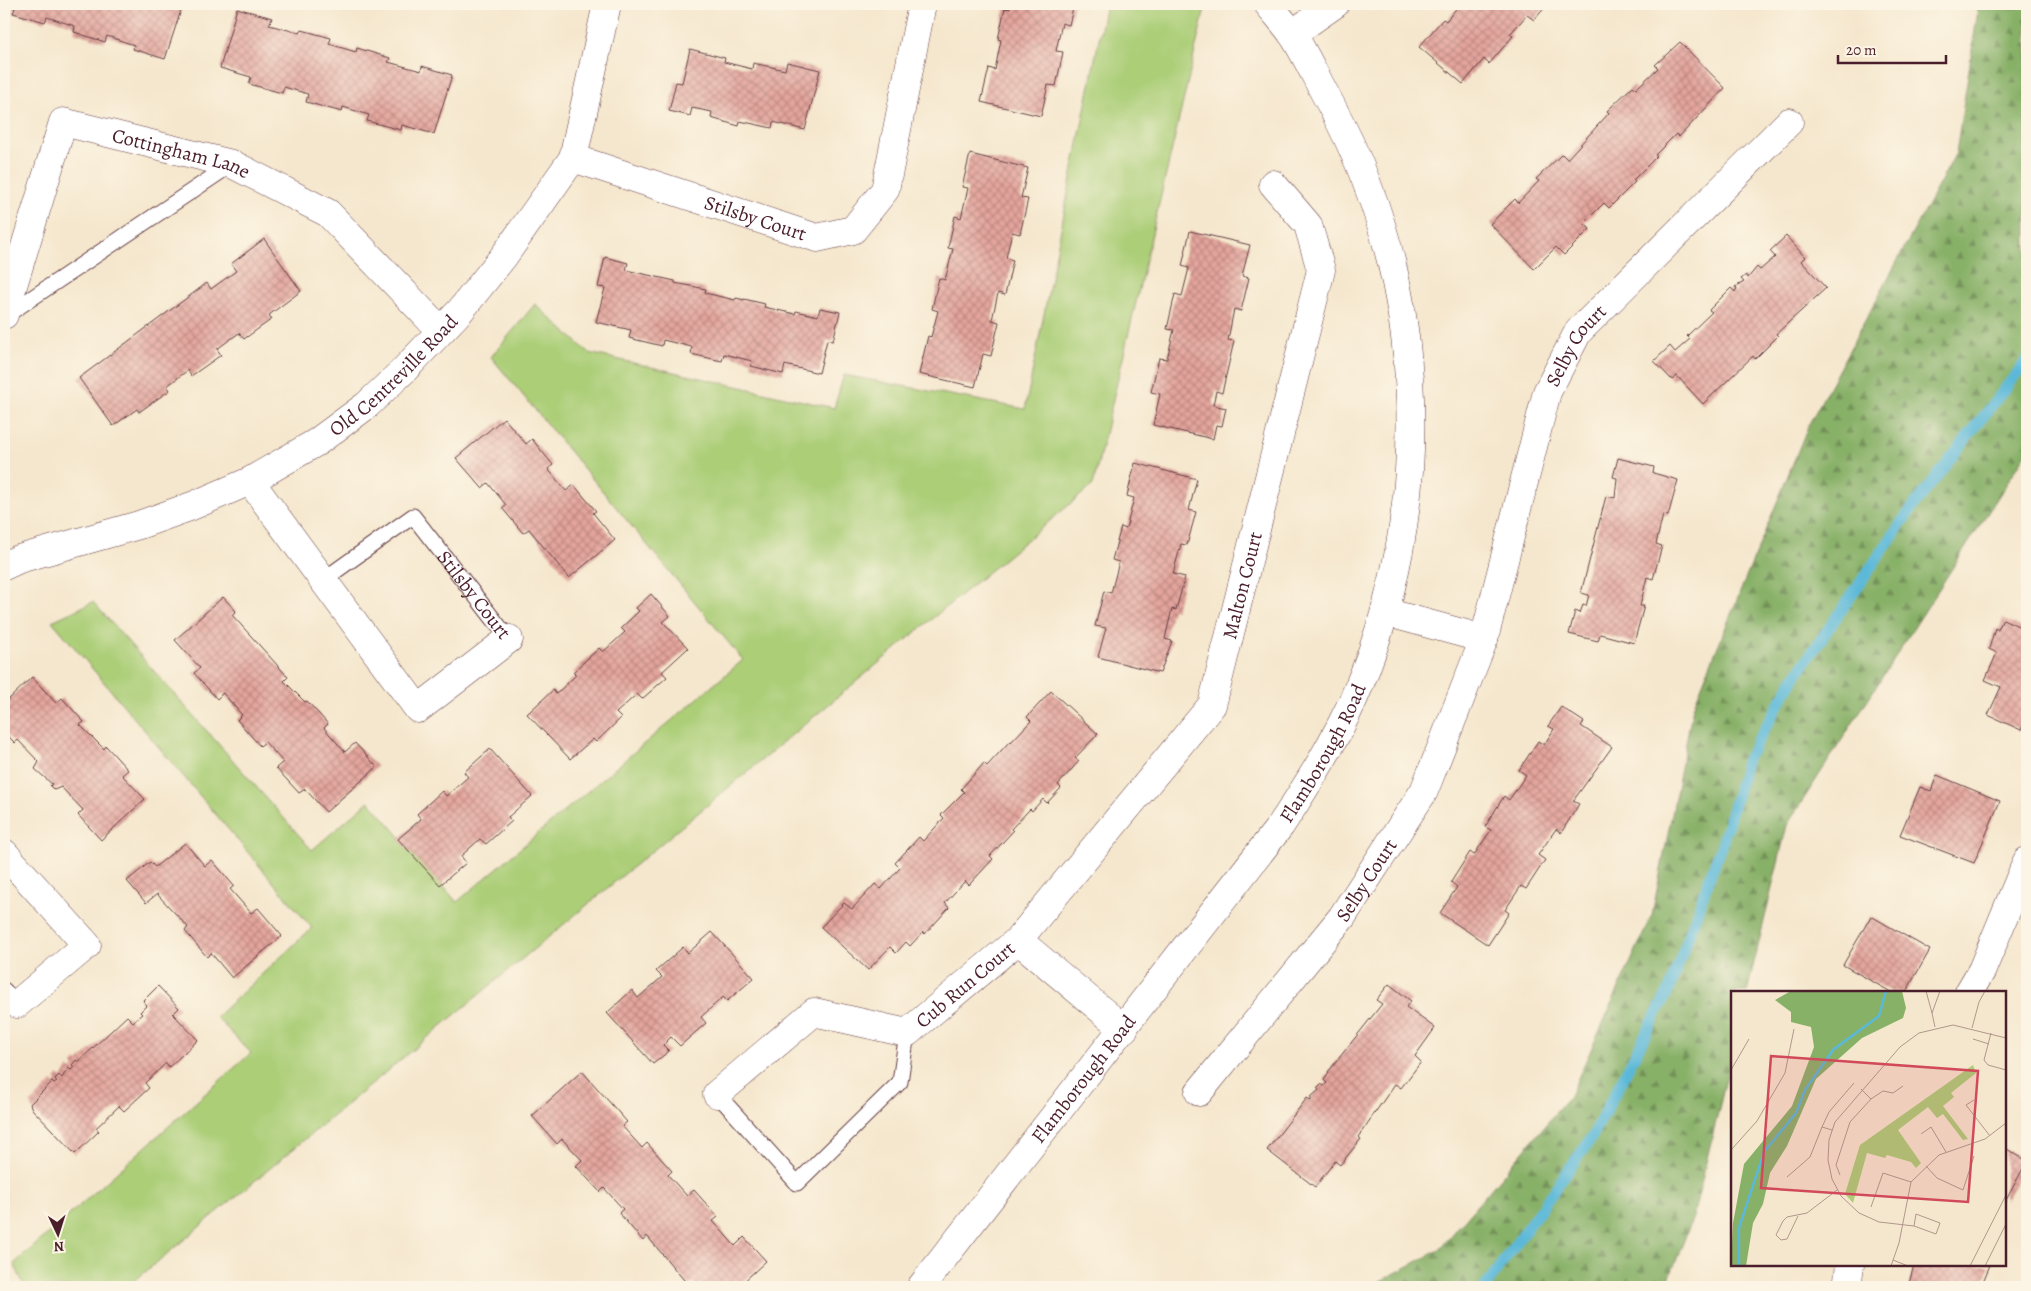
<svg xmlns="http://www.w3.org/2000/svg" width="2031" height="1291" viewBox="0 0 2031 1291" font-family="Alegreya,serif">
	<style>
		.grass { fill: #abce77; stroke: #7a7651 }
		.forest { fill: url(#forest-firs); stroke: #69684a }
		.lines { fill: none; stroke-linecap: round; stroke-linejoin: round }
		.stream { stroke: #5ab8d8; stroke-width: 11 }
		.building { fill: url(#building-cross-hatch) }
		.lane-casing { stroke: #643d43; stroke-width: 17 }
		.street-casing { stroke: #643d43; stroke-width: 29 }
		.secondary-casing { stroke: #643d43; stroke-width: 29 }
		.lane { stroke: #fff; stroke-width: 15 }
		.street { stroke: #fff; stroke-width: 28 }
		.secondary { stroke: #fff; stroke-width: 28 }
		.labels { text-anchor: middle; stroke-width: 5; stroke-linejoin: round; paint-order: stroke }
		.street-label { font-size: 20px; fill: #4a1f2b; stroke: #fcf5e5 }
		.inset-river { fill: none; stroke: #5ab8d8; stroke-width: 2.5 }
		.inset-road { fill: none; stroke: #b1978c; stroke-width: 1 }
		.view { fill: #d1495b; fill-opacity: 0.15; stroke: #d1495b; stroke-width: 2.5 }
		.inset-edge { fill: none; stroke: #4a1f2b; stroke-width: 2.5 }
	</style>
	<defs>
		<pattern id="forest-firs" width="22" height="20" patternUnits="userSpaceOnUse" patternTransform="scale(1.25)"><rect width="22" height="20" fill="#88b168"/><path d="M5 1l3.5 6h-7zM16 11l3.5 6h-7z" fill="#718f56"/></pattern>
		<pattern id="building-cross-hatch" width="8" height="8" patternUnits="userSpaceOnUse" patternTransform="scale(1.25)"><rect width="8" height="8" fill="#e4a59d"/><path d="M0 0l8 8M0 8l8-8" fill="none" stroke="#bb8680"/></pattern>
	</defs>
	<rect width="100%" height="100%" fill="#fcf5e5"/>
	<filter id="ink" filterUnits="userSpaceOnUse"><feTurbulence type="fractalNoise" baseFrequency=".02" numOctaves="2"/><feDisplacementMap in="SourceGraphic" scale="10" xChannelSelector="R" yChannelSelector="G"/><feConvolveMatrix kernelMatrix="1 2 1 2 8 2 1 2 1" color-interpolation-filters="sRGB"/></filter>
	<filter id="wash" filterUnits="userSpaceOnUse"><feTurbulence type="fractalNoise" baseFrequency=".0096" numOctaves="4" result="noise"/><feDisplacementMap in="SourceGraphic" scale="20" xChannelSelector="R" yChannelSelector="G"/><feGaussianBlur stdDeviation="1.12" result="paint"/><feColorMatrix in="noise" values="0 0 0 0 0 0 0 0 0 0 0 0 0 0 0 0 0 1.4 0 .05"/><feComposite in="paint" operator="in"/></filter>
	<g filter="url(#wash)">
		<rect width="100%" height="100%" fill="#f5e7cd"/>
		<!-- grass -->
		<path class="grass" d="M1106 4H1206L1093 485 127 1287H25L14 1264 251 1053 216 1017 312 928 52 621 93 602 312 850 369 801 457 902 743 660 491 357 535 304 589 353 834 408 844 375 1025 409Z"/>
		<!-- forest -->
		<path class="forest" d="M1979 4H2027V452L1787 825 1747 992H1732V1054L1693 1217 1666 1287H1369L1439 1250 1570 1096 1652 915 1693 707 1809 424 1956 153Z"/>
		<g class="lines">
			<!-- stream -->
			<path class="stream" d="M1485 1287 1592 1137 1669 990 1723 841 1747 759 1793 680 1907 515 2027 360"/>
		</g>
		<g id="blocks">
			<!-- building -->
			<path class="building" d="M4 4H183L165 59 133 49 134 45 107 36 105 42 74 32 75 26 47 17 45 22 13 13 15 8Z
				M1011 4H1074L1069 25 1062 23 1056 51 1063 52 1056 86 1048 85 1041 116 981 102 989 68 995 70 1001 40 998 39 1005 8 1010 9Z
				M1460 4H1548L1534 20 1527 15 1510 34 1513 36 1489 64 1484 59 1463 84 1419 47 1443 19 1446 21Z
				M237 8 272 18 269 25 300 33 302 30 331 38 329 44 356 52 357 48 390 58 388 62 421 71 422 66 452 75 434 134 402 125 401 130 367 121 369 115 343 107 342 112 306 102 308 94 284 87 282 93 249 84 251 77 220 68Z
				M1680 42 1725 88 1679 137 1676 134 1655 155 1657 156 1633 180 1635 182 1609 208 1604 203 1584 223 1590 229 1564 255 1556 247 1534 269 1490 224 1515 199 1518 203 1539 181 1536 179 1562 154 1567 159 1609 113 1607 111 1633 86 1636 89 1658 68 1655 65Z
				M690 49 725 58 724 62 752 69 753 63 785 70 787 62 820 70 805 130 773 122 772 128 740 121 739 126 711 118 712 112 692 108 690 116 669 111 676 82 682 83Z
				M970 154 1028 168 1021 198 1028 199 1020 234 1012 232 1006 258 1013 260 1005 295 998 293 992 320 999 322 991 356 983 354 975 387 919 374 928 336 931 337 938 311 932 309 939 278 945 280 953 249 948 248 955 216 961 218 968 188 962 187Z
				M1190 231 1250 245 1242 276 1249 278 1241 311 1234 309 1228 340 1234 341 1222 393 1216 391 1213 405 1226 408 1222 426 1216 425 1213 439 1153 425 1160 394 1151 392 1159 358 1167 359 1174 330 1167 329 1175 294 1182 296 1189 268 1182 266Z
				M1786 236 1805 257 1801 261 1826 288 1776 334 1778 336 1755 359 1753 356 1703 404 1677 376 1672 380 1654 361 1670 346 1675 352 1690 339 1687 336 1712 312 1709 310 1731 288 1735 292 1737 288 1735 287 1744 282 1741 279 1746 275 1748 278 1757 267 1760 270 1775 257 1770 251Z
				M264 239 301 291 269 315 272 319 244 339 239 333 217 349 221 355 191 376 188 370 167 386 170 390 139 412 137 409 113 426 79 378 207 283 211 289 236 271 231 264Z
				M605 257 628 263 626 270 675 281V283L706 289 705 293 735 300 736 298 744 300V299L765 304 764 307 795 314 796 311 818 316 820 308 840 312 833 341 827 340 819 373 785 365 783 374 751 366 752 361 724 354 722 361 691 354 692 347 663 340 662 346 629 338 631 330 596 322 605 288 598 287Z
				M504 418 526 444 532 439 553 465 548 469 566 491 574 485 596 511 593 513 615 540 569 578 529 529 523 533 502 508 506 505 488 483 482 488 456 458Z
				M1618 458 1654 467 1653 473 1678 480 1668 516 1663 515 1656 544 1662 546 1653 579 1647 577 1640 606H1644L1634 643 1600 634 1598 641 1569 634 1575 611 1580 613 1583 605 1586 606 1589 595 1581 593 1606 496 1615 498 1617 478 1613 477Z
				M1135 463 1197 479 1189 510 1196 512 1187 545 1181 544 1173 574 1185 577 1176 610 1172 609 1165 639 1172 641 1160 673 1098 657 1106 628 1095 626 1104 591 1111 593 1119 562 1112 560 1121 527 1126 529 1134 498 1127 496Z
				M651 594 670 616 663 622 688 648 662 672 667 677 642 699 637 694 616 713 621 718 596 742 593 739 570 759 527 714 553 690 556 694 576 675 573 672 599 648 603 652 625 632 621 628 639 611 636 608Z
				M223 597 236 611 232 615 288 677 284 681 305 702 307 701 328 724 324 728 345 752 355 743 377 767 326 812 305 789 299 793 276 768 283 762 265 742 260 746 237 720 242 715 223 693 217 699 194 673 200 668 175 640Z
				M2003 619 2027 630V717L2021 730 1988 715 2001 687 1985 680 1997 653 1989 649 1995 628 1998 630Z
				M32 677 56 703 62 698 84 722 80 725 104 749 106 746 128 770 122 775 145 799 101 840 78 815 83 810 61 787 54 790 50 786 52 784 35 769 39 762 18 740 15 743 4 732V700L6 702Z
				M1051 691 1098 734 1075 758 1079 761 1058 785 1061 788 1047 803 1043 799 1032 811 1030 809 1011 829 1013 831 990 856 993 859 969 885 965 881 945 903 949 908 925 934 923 932 910 946 906 942 896 953 890 947 868 970 821 927 844 903 852 909 875 884 881 889 900 868 895 863 919 837 923 841 944 818 941 815 964 792 961 789 984 763 987 766 1010 741 1011 742 1031 721 1027 717Z
				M1561 707 1584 722 1581 726 1612 747 1573 801 1579 804 1561 833 1556 829 1538 855 1545 860 1526 889 1521 886 1505 910 1509 913 1488 945 1440 913 1457 887 1451 882 1470 852 1474 855 1491 830 1485 827 1504 796 1509 800 1526 775 1519 770 1538 741 1544 745 1554 729 1548 726Z
				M490 749 532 796 508 817 512 821 486 844 480 839 461 856 466 863 440 885 398 839 421 819 417 814 442 791 446 796 468 777 464 772Z
				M1937 775 2000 801 1974 863 1900 835 1920 787 1931 791Z
				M185 843 205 866 212 860 234 886 230 889 251 913 258 908 282 936 232 978 211 953 207 957 185 931 188 927 157 894 146 903 127 881 150 862 155 867Z
				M1871 916 1930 950 1906 992H1891L1843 965Z
				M712 932 754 978 727 1001 723 997 701 1017 706 1023 680 1046 671 1037 663 1045 669 1051 653 1064 607 1013 632 990 638 998 662 977 656 971 683 947 688 953Z
				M1389 984 1411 1001 1406 1007 1435 1028 1415 1056 1421 1062 1401 1088 1395 1084 1358 1137 1361 1139 1340 1165 1335 1161 1315 1187 1267 1150 1307 1098 1311 1101V1097L1319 1090 1317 1088 1321 1084 1324 1086 1327 1083 1324 1080 1329 1073 1328 1072 1382 1004 1376 1000Z
				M158 986 179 1008 173 1014 198 1040 169 1067 166 1063 145 1083 149 1088 124 1111 119 1106 96 1128 99 1131 75 1154 32 1109 30 1104 52 1082 54 1084 57 1082 55 1079 59 1075 62 1078 68 1068 71 1070 74 1067 72 1065 76 1060 78 1062 127 1016 133 1022 142 1014 140 1012 147 1005 143 1001Z
				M582 1071 627 1122 622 1126 642 1148 647 1143 672 1171 668 1175 687 1196 694 1190 718 1217 713 1221 735 1246 744 1237 766 1261 738 1287H697L693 1283 689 1286 647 1236 643 1241 619 1213 623 1209 604 1188 600 1192 576 1166 582 1160 562 1139 557 1144 532 1116Z
				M2005 1148 2027 1161 2005 1202Z
				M1914 1265H1990L1982 1284 1975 1282 1973 1287H1908Z"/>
		</g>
	</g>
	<g filter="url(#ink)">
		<use href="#blocks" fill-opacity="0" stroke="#643d43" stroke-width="1"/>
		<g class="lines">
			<!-- lane casing -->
			<g class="lane-casing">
				<g id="lane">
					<path d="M5 316 232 164"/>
					<path id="s1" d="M323 580 413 516 509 639"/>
					<path d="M4 990 17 1004"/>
					<path d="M717 1094 797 1183 900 1082 907 1033"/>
				</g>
			</g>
			<!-- street casing -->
			<g class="street-casing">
				<g id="street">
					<path d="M1292 34 1335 4"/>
					<path id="s2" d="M573 158 817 238 853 230 885 190 922 4"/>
					<path id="s3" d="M4 315 63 122 232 164 328 213 441 331"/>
					<path d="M250 481 418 709 509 639"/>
					<path id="s4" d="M1484 639 1547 392 1578 332 1789 122"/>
					<path d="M4 853 87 945 17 1004"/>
					<path id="s5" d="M1018 940 1212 705 1321 270 1308 225 1273 184"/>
					<path d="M1969 992 1982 970 2027 861"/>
					<path id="s6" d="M1199 1092 1342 917 1424 791 1484 639 1385 612"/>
					<path id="s7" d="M717 1094 814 1012 907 1033 1018 940 1124 1029"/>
					<path id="s8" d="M921 1287 1281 825C1308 784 1334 743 1354 698 1436 508 1429 287 1331 105 1318 82 1307 57 1293 35 1285 24 1276 14 1268 4"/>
					<path d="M1847 1287 1850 1265"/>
				</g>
			</g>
			<!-- secondary casing -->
			<g class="secondary-casing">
				<g id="secondary">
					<path id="s9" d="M4 566 19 559 139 525 192 506 250 481 317 442 367 405 404 370 460 311 504 256 573 158 607 4"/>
				</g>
			</g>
			<!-- lane -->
			<use href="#lane" class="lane"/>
			<!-- street -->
			<use href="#street" class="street"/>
			<!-- secondary -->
			<use href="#secondary" class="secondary"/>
		</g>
	</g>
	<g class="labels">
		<!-- street labels -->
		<g class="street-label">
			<text dy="7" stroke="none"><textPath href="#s3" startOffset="324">Cottingham Lane</textPath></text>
			<text dy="7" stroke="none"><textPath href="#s2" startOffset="192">Stilsby Court</textPath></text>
			<text dy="7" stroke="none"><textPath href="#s4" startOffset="310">Selby Court</textPath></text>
			<text dy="7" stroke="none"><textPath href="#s9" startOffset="440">Old Centreville Road</textPath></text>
			<text dy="7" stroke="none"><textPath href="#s5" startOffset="428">Malton Court</textPath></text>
			<text dy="7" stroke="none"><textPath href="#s1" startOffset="210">Stilsby Court</textPath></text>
			<text dy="7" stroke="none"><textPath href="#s8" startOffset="669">Flamborough Road</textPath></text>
			<text dy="7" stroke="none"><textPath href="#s6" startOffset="270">Selby Court</textPath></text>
			<text dy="7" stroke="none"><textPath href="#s7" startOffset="298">Cub Run Court</textPath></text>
			<text dy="7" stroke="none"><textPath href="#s8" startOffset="264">Flamborough Road</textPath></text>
		</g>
	</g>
	<!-- overview -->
	<g transform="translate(1731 991)">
		<rect width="275" height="275" fill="#f5e7cd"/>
		<path d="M242 74 245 82 220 102 223 106 212 115 237 148 232 149 212 123 206 127 197 116 167 139 190 172 185 177 180 171 156 164 154 167 136 162 122 212 114 203 129 154Z" fill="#abce77"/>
		<path d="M60 0H171L175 17 172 27 131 47 85 88 56 155 39 182 32 213 22 232 15 275H0L2 232 13 173 61 115 83 56 80 36 60 31V21L44 9Z" fill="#88b168"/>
		<path class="inset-river" d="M8 275V237L33 161 65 122 74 99 102 59 148 25 155 0"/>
		<path class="inset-road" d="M195 0 201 22M204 36 201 22 209 0M241 37 248 11 254 0M260 42 253 69 257 74 275 79M242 48 258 53M0 79 18 48M130 98 140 108 152 100 162 102 172 95M243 109 235 114 259 145M101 139 91 136 98 121 123 92M190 143 200 136 215 161M0 159 26 130 54 82 63 38M195 175 206 187 232 199 243 165M109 184 105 174 119 131 140 108M56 186 79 166 91 136M140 216 152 182 180 191M67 225 56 248 50 249 45 244 52 230 56 226 76 222 106 199M183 235 185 223 209 232 205 243 183 235 148 231 128 222 110 205 101 188 97 169 98 149 104 131 169 56 188 42 222 34 275 47M162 269 177 275M160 275 168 252 180 191 208 164 254 148 275 132M239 275 275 204M254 275 275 233"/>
		<path class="view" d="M40 65 247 80 237 211 30 197Z"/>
		<rect width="275" height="275" class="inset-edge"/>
	</g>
	<!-- margin -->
	<rect width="2031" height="1291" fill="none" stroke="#fcf5e5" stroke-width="20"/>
	<!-- north arrow -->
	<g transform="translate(58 1234) rotate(176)" stroke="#fcf5e5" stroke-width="4" paint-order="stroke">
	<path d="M0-4L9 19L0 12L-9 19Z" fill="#4a1f2b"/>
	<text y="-8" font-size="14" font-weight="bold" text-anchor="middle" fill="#4a1f2b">N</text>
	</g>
	<!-- scale -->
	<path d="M1838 55v8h108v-8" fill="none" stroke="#4a1f2b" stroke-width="2.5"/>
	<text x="1846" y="55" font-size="15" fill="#4a1f2b" stroke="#fcf5e5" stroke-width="4" paint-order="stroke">20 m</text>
</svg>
